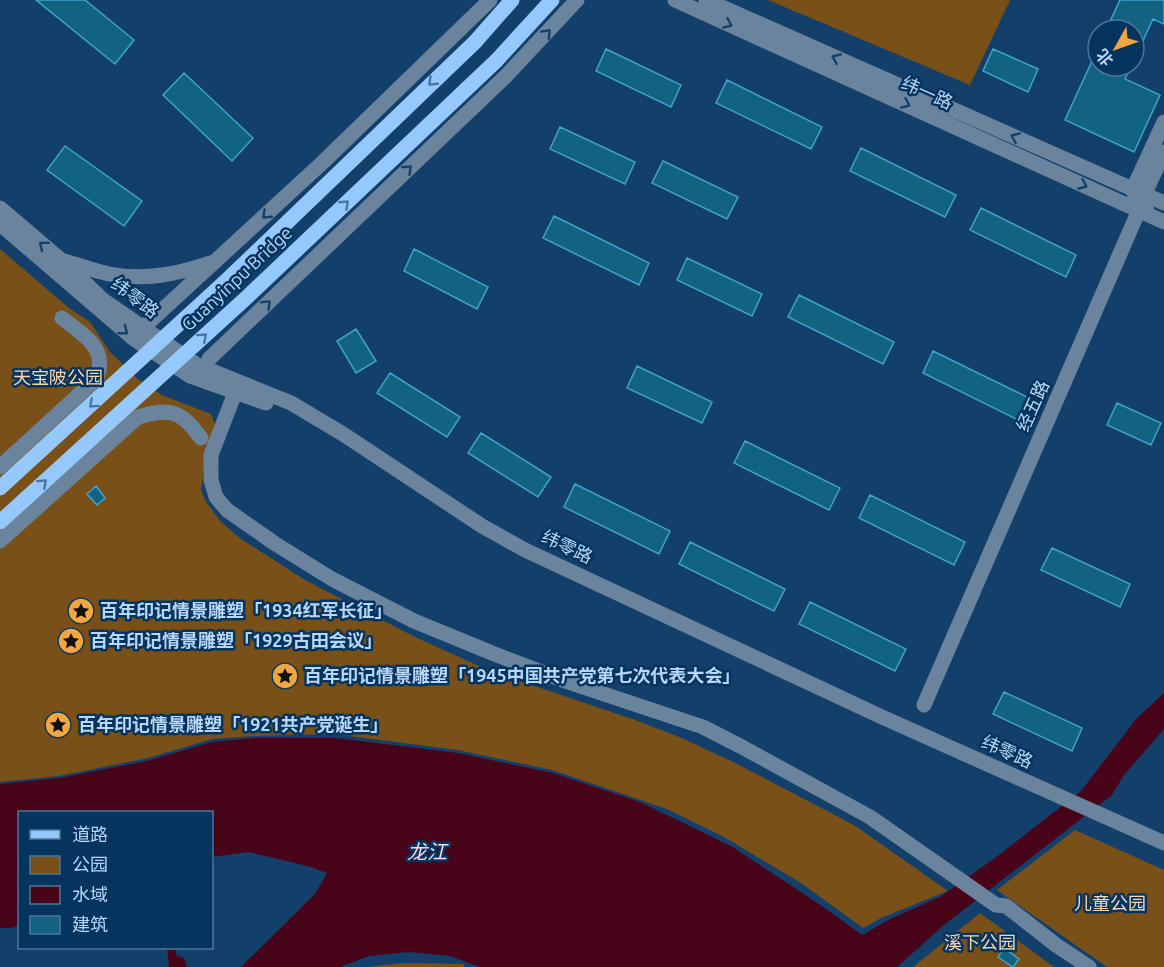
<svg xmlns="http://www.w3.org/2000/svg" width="1164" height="967" viewBox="0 0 1164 967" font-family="Ubuntu,'Noto Sans SC',sans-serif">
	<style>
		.green { fill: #795017 }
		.water { fill: #480419 }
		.building { fill: #126382; stroke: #40a2cc; stroke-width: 1.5 }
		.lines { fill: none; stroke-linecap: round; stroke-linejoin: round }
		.minor { stroke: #6b849e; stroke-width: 15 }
		.major { stroke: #95c8fd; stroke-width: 15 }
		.major-bridge { stroke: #95c8fd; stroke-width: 15 }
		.oneway { stroke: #144168 }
		.oneway2 { stroke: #4677a6 }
		.labels { text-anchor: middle; stroke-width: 5; stroke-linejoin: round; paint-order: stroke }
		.street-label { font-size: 18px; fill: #b8d6f6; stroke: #05355f }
		.park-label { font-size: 18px; fill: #f7d6b1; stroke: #05355f }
		.poi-label { font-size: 18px; font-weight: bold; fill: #b8d6f6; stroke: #05355f; text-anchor: start }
		.water-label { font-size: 20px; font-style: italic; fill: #f6dadd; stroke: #05355f }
	</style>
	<rect width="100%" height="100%" fill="#13406a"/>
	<!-- green -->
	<path class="green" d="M768 0H1010L970 85Z
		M0 249 69 308 90 322 110 352 139 380 162 395 211 414 216 427 204 468 201 490 206 502 221 522 241 539 305 580 415 637 490 671 638 721 684 739 735 763 854 825 948 891 881 918 863 928 801 883 724 837 667 809 552 770 458 750 333 734 253 736 212 739 148 758 59 776 0 782Z
		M1075 830 1164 870V967H1107L997 890Z
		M980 913 1054 967H913Z
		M403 963 464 964V967H367Z"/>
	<!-- water -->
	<path class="water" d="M1164 693V729L1124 775 1112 795 944 925 897 967H480L450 956 409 952 369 956 340 967H241L315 894 327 873 311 867 249 852 212 857V812H20L19 925 12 928H0V784L59 778 147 761 212 742 253 738H336L458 753 553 773 640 802 731 846 822 906 862 935 892 918 940 897 999 855 1081 791 1137 718Z
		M167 948H177L175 951 177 956 184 958 187 967H169Z"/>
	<!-- building -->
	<path class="building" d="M36 0H85L134 40 115 64Z
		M1120 0H1164V24L1153 19 1134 60V30H1106Z
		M1098 48V66H1131L1125 79 1160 95 1134 152 1065 120Z
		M606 49 681 85 671 107 596 71Z
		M993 49 1038 69 1028 92 983 71Z
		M184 73 253 138 232 161 163 95Z
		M727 80 822 127 811 149 716 103Z
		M560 127 635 162 625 184 550 149Z
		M65 146 142 201 124 226 47 170Z
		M861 148 956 195 945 217 850 171Z
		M663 161 738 197 727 219 652 183Z
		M981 208 1076 255 1066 277 970 230Z
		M554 216 649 263 639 285 543 238Z
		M414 249 488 287 477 309 404 271Z
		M687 258 762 294 752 316 677 280Z
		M799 295 894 342 883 364 788 317Z
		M356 329 376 361 356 373 337 341Z
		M933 351 1029 398 1018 420 923 373Z
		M637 366 712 402 702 423 627 388Z
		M390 373 460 417 447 437 377 393Z
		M1117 403 1161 423 1151 445 1107 425Z
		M481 433 551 477 538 497 468 453Z
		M745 441 840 488 829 510 734 463Z
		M575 484 670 531 659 554 564 507Z
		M96 486 105 498 97 505 87 494Z
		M870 495 965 542 954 565 859 518Z
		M690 542 785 589 774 611 679 564Z
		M1052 548 1130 584 1120 607 1041 570Z
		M810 602 906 649 895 671 799 624Z
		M1004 692 1082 728 1072 751 993 714Z
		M1004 948 1019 959 1013 967 998 957Z"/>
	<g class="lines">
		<!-- minor -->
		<path class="minor" d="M675 0 1164 222
			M706 0 1164 203
			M0 208 61 260 103 300 197 365 291 403 343 434 482 526 525 550 882 717 1164 843
			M1147 212 1144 195 1164 152
			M0 224 134 339 190 376 266 403
			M64 261C79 265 94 271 109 274 145 281 177 274 210 263
			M147 324 322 163 490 0
			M209 359 506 76 577 0
			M233 398 211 455V480L216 497 227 510 274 543 332 579 414 621 497 655 568 682 703 727 742 747 870 817 996 905 1006 906 1056 945 1089 967
			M0 467 97 378C108 347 83 335 62 318
			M0 541 138 417C171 407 181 411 201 438
			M924 705 1139 210 1133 189 1164 122"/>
		<!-- major -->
		<path class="major" d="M475 42 512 0
			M496 61 552 0"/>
		<!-- major-bridge -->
		<path class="major-bridge" d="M0 488 228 279 475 42
			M0 522 245 299 496 61"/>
	</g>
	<!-- one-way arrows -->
	<defs><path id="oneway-chevron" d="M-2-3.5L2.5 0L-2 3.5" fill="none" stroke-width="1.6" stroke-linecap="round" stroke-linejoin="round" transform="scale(1.5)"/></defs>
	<g class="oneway">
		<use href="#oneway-chevron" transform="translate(728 24) rotate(24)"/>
		<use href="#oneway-chevron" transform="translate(547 33) rotate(-47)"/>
		<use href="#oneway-chevron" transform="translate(836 58) rotate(-156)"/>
		<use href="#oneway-chevron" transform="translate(906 104) rotate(24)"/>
		<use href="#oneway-chevron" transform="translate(1015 137) rotate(-156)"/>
		<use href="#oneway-chevron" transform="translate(408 169) rotate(-44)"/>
		<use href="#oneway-chevron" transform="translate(1083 185) rotate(24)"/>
		<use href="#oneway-chevron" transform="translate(266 215) rotate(137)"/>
		<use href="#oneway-chevron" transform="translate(43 245) rotate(-140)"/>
		<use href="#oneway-chevron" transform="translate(267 304) rotate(-44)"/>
		<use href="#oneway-chevron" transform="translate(124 331) rotate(39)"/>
	</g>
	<g class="oneway2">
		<use href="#oneway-chevron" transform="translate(432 82) rotate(136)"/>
		<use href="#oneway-chevron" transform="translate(345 204) rotate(-43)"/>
		<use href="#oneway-chevron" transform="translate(203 337) rotate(-42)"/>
		<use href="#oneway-chevron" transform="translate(93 404) rotate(138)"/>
		<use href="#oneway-chevron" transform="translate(43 483) rotate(-42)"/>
	</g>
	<!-- icons -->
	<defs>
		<g id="sight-disc" transform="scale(1.35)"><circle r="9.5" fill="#f1a640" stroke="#05355f"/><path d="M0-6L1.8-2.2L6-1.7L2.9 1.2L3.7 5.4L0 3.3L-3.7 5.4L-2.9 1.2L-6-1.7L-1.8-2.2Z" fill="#111"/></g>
	</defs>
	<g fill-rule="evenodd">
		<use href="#sight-disc" x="81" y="611"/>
		<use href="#sight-disc" x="71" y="641"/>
		<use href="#sight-disc" x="285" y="676"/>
		<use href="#sight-disc" x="58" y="725"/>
	</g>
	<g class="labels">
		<!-- street labels -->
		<g class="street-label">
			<text transform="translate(927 93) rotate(24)" y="6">纬一路</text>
			<text transform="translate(237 279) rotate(-43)" y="6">Guanyinpu Bridge</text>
			<text transform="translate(135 298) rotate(37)" y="6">纬零路</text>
			<text transform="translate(1033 406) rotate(-66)" y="6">经五路</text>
			<text transform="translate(567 547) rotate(25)" y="6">纬零路</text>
			<text transform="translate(1007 752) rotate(24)" y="6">纬零路</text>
		</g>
		<!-- park labels -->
		<g class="park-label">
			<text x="58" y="384">天宝陂公园</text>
			<text x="1110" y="910">儿童公园</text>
			<text x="980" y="949">溪下公园</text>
		</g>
		<!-- poi labels -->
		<g class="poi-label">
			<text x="100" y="617">百年印记情景雕塑「1934红军长征」</text>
			<text x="90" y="647">百年印记情景雕塑「1929古田会议」</text>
			<text x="304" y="682">百年印记情景雕塑「1945中国共产党第七次代表大会」</text>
			<text x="78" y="731">百年印记情景雕塑「1921共产党诞生」</text>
		</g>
		<!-- water labels -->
		<g class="water-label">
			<text x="427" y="859">龙江</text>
		</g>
	</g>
	<!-- legend -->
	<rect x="18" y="811" width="195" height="138" fill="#05355f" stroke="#4d759b" stroke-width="1.5"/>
	<rect x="30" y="830" width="30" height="9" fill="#95c8fd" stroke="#4d759b" stroke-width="1.5"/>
	<text x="72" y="841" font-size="18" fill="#b8d6f6">道路</text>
	<rect x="30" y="856" width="30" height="18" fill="#795017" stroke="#4d759b" stroke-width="1.5"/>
	<text x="72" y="871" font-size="18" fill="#b8d6f6">公园</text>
	<rect x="30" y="886" width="30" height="18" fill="#480419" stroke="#4d759b" stroke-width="1.5"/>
	<text x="72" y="901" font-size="18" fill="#b8d6f6">水域</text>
	<rect x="30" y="916" width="30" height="18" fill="#126382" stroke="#4d759b" stroke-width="1.5"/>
	<text x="72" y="931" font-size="18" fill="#b8d6f6">建筑</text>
	<!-- north arrow -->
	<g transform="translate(1116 48) rotate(230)"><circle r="28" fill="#05355f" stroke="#4d759b" stroke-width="1.5"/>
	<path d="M0-4.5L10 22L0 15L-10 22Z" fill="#f1a640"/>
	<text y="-9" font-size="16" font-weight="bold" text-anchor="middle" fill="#b8d6f6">北</text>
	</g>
</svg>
